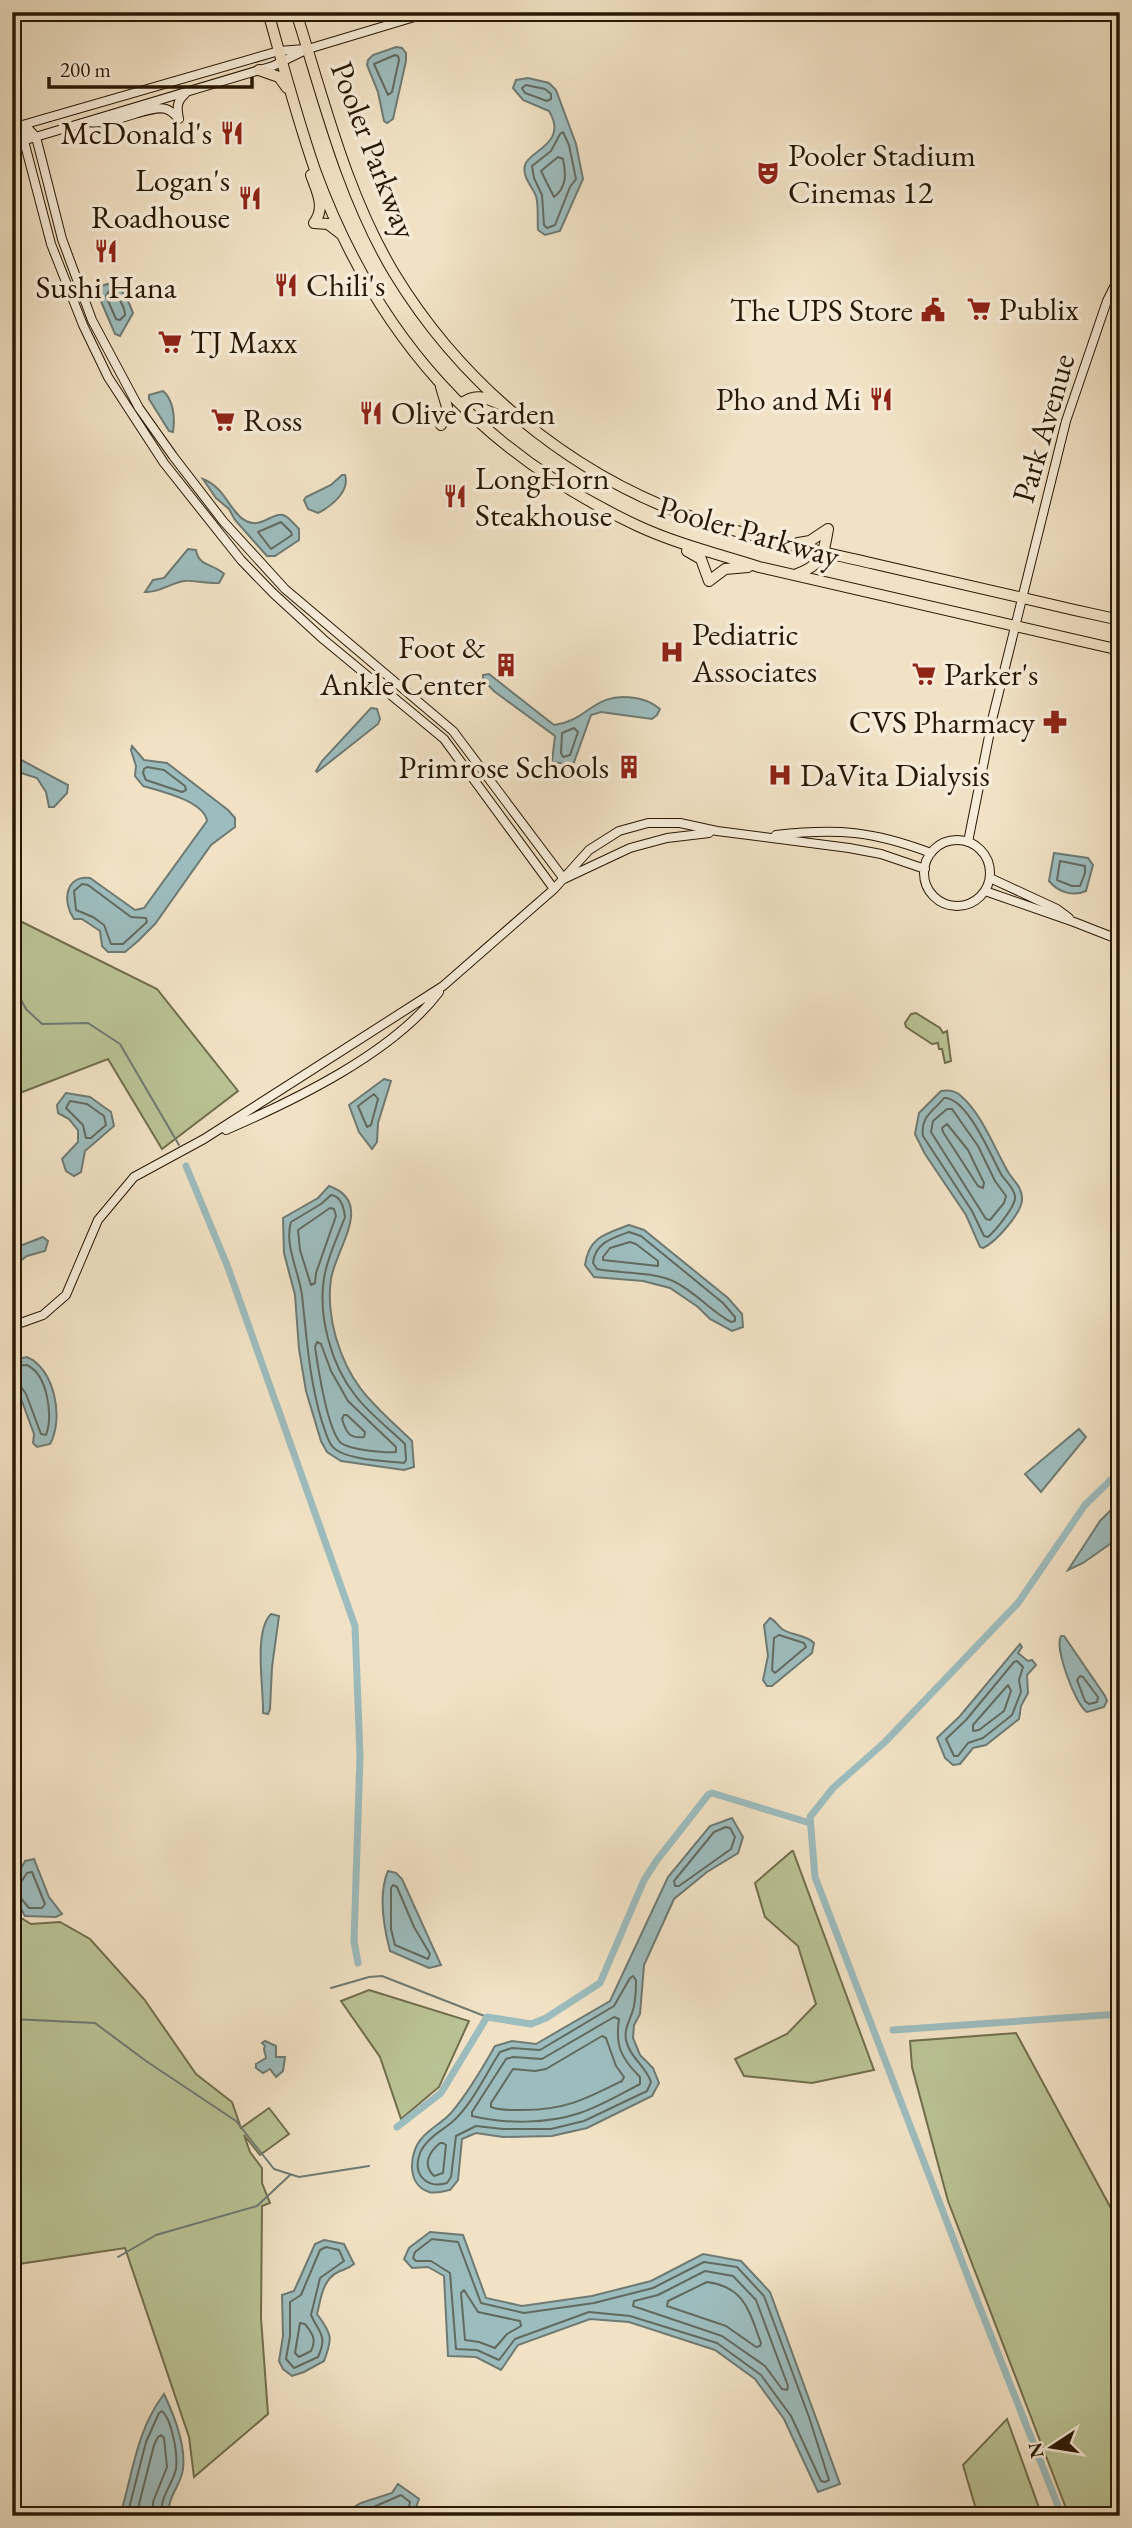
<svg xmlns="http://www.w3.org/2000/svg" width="1132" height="2528" viewBox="0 0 1132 2528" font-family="'EB Garamond',serif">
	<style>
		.green { fill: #bac395; stroke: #716e4c; stroke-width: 2 }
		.water { fill: #9dbcbd; stroke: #6e7a73; stroke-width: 2 }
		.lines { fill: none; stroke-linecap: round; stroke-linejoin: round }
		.shore { stroke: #626a60; stroke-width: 2 }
		.stream { stroke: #6e7a73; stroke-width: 2 }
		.canal { stroke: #9dbcbd; stroke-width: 7 }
		.secondary-casing { stroke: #281803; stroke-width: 10 }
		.primary-casing { stroke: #281803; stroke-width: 12 }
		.secondary { stroke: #f6ecd9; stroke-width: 8 }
		.primary { stroke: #f1e2c5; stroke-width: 10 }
		.labels { text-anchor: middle; stroke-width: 7; stroke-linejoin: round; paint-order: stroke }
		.poi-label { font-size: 32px; fill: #281803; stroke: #f6ecd9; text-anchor: start }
		.street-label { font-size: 32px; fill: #281803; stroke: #f6ecd9 }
	</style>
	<rect width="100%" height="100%" fill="#f1e2c5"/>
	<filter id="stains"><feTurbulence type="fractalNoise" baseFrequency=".00286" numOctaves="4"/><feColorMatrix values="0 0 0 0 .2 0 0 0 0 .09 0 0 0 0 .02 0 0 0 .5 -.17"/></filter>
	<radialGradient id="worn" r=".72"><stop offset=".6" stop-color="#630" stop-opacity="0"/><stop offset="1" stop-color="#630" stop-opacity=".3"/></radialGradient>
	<!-- green -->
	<path class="green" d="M12 917 157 989 238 1091 162 1149 108 1059 12 1096Z
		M916 1013 940 1028 943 1033 947 1031 951 1061 945 1063 942 1049H939L938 1043 932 1044 906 1027 905 1023 911 1014Z
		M792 1851H793L874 2070 812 2083 744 2076 735 2059 787 2034 816 2004 798 1946 765 1917 755 1883Z
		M12 1909 18 1916 31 1924 60 1922 90 1939 144 1999 196 2074 232 2102 241 2128 269 2108 289 2134 260 2155 244 2135 250 2152 262 2168V2183L270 2203 262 2206 261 2318 268 2414 194 2477 189 2437 125 2248 12 2265Z
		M369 1990 469 2021 439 2087 401 2119 380 2057 341 2001Z
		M1016 2033 1120 2225V2516H1069L948 2201 912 2067 910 2041Z
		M1007 2419 1042 2516H978L963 2465Z"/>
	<!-- water -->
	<path class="water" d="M396 47 402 48 406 53V61L393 119 387 123 384 121 378 92 367 65 368 60 373 55Z
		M528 78 549 83 556 90 576 144 583 179 560 231 545 235 538 230C537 220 539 206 536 196 532 186 522 177 525 165 528 151 569 144 549 111L523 100 513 88 516 80Z
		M107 284C122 284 128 300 133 313L120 336 115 334 97 292 99 287Z
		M163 391C174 400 175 419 173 432L169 431 149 399V395Z
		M342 475H345C350 491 332 506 318 513L308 509 304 500 306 497 331 485Z
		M203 479C226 488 230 513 246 521 262 529 272 512 283 515 288 516 295 525 299 529V540L275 556H267L235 520 229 509 216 498Z
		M188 549 196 550C199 568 214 563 224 574L219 583C208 584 195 580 184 581 170 583 160 593 145 592L153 580 164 578Z
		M489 674 554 725C589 721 593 691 635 698 646 700 651 702 660 709L657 715 652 719 601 712 591 715 573 765 552 762 555 736 495 692 483 680V675Z
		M371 708 377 709 380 719 378 724 317 772 316 771 322 761Z
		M132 746 144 760 167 763 228 810 235 818V827L211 845 155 924 138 941 125 952H108L102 946 100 931 82 919H74C62 902 65 875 90 878L135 910 144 908 207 821C204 801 160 791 143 786L135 776 136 766 131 750Z
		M12 755 68 785 67 793 54 807H49L46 792 37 778 12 770Z
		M1054 853 1088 858 1093 865 1086 891C1073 897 1058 892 1049 881Z
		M384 1079 391 1081 378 1123 377 1142 372 1149 359 1132 349 1105Z
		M941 1091C948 1090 956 1091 961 1096 981 1113 994 1147 1007 1170 1012 1180 1022 1186 1022 1198 1023 1212 996 1242 983 1248L980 1247 966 1215 925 1154 915 1134 919 1113Z
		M66 1093 90 1097 111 1112 114 1126 85 1151 81 1172 74 1176 66 1171 62 1159 78 1142V1130L69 1119 58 1113 57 1105Z
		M329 1186C375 1202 336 1248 331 1279 328 1298 331 1321 336 1338 351 1389 376 1406 412 1441L414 1467 404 1470 341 1461 327 1452 321 1441 306 1391 299 1349 295 1295 284 1253 283 1218 318 1198Z
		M629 1225 644 1230 728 1298 742 1314 743 1327 732 1331 710 1319 698 1307 670 1288 643 1281 594 1277 585 1265C589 1237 605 1234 629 1225Z
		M43 1237 48 1241 45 1251 27 1256 12 1267V1249Z
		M27 1357C55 1369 64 1419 50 1444L37 1447 33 1443 34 1434 20 1396 12 1385V1360Z
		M1079 1429 1086 1437 1041 1492 1025 1474Z
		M1120 1501V1537L1083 1563 1068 1570 1100 1521Z
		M271 1614 279 1616 272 1667 270 1709 268 1714 263 1713C264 1689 253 1632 271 1614Z
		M770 1618C776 1621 777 1625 782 1629 792 1636 805 1634 814 1643L812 1653 772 1686H767L763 1680 768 1656 764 1625Z
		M1061 1636H1064L1105 1696 1107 1701 1104 1707 1087 1712C1076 1706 1054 1648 1061 1636Z
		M1020 1644 1022 1647 1018 1653 1028 1661 1032 1660 1036 1665 1027 1675 1028 1693 1021 1706 1019 1719 986 1745 973 1748 960 1764 953 1765 945 1758 937 1738 960 1716Z
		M732 1818 743 1837 738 1853 707 1872 674 1899 644 1965 640 2014 634 2025 633 2038 640 2055 653 2068 659 2083 652 2096 587 2128 552 2136 503 2137 476 2133 462 2139 458 2180 450 2190C444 2191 435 2194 429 2192 406 2185 409 2152 422 2138 430 2128 442 2123 451 2113 468 2093 482 2069 495 2046L512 2041 536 2044 610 2001 668 1877 710 1826Z
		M34 1859 49 1897 62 1914 56 1917 25 1916C8 1886 9 1891 25 1861Z
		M388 1871 396 1873 402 1879 441 1965 429 1968 390 1951C384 1928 378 1894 388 1871Z
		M265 2041 276 2046V2057H285L283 2071 276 2077 270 2069 263 2073 256 2068V2064L266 2058 264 2049 265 2046 262 2043Z
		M430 2232 463 2235 486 2298 522 2306 592 2296 651 2281 703 2254 741 2261 770 2292 840 2484 818 2492 784 2419 755 2379 715 2350 629 2322 590 2319 518 2345 501 2370 476 2357 448 2356 444 2276 428 2267 412 2268 404 2259 409 2248Z
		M324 2240 344 2244 354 2264C348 2269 345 2269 338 2272 322 2280 321 2299 317 2314 332 2334 333 2338 324 2361L304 2372 292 2376 283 2369 279 2361 283 2336 282 2295 294 2291 315 2244Z
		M164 2394C174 2415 186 2445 183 2469 181 2486 166 2498 169 2516H120C133 2473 136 2431 164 2394Z
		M398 2484 419 2499 413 2516H339L361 2503 392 2493Z"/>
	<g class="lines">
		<!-- shore -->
		<path class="shore" d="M395 55 398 56 399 60 392 92 388 95 374 64Z
			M526 85 545 89 551 94V99L547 101 525 93 522 88Z
			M563 132 569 145 576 179 570 187 555 225 547 228 544 225 542 195 534 178 532 166 551 151 560 134Z
			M558 157 563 159C566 174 567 187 554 197L541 171Z
			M109 291C117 293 125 307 125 315L120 320 116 319 106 296Z
			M281 522 291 532 292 535 271 549 258 532Z
			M574 728 578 732 570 755 563 757 561 753 562 733Z
			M147 767 164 770 185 786 186 790 182 792 146 780 143 773 144 769Z
			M1060 861 1085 866V873L1080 886H1072L1057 880Z
			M82 884 88 885 131 917 146 918 147 922 123 944H111L104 925 93 917 76 910 74 891Z
			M374 1094 378 1099 371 1125 367 1127 358 1106Z
			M944 1098C967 1097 991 1156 1001 1174 1005 1181 1015 1189 1015 1197 1016 1206 995 1231 988 1237L984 1236 972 1211 923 1136C920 1116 934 1111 944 1098Z
			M70 1101 87 1104 104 1116 106 1125 91 1138H86L83 1125 66 1108Z
			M947 1109H952L978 1146 995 1181 1006 1196 1004 1203 990 1220 986 1219 931 1132 933 1121Z
			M947 1124 968 1150 984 1183 983 1188 978 1186 943 1132 942 1128Z
			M331 1195C341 1196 344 1208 345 1217 338 1236 327 1258 324 1278 318 1316 331 1365 355 1395 368 1413 389 1428 405 1444L406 1460 404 1463C386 1461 343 1460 332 1446 327 1440 325 1429 322 1422 309 1378 307 1340 302 1295 299 1272 284 1245 291 1222L321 1204Z
			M330 1208 334 1209 336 1216 316 1273 315 1283 311 1285 300 1250 298 1230Z
			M629 1232 641 1236 723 1303 735 1317V1321L731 1322C710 1311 695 1291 673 1281 649 1271 622 1274 597 1269L593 1263C595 1243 612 1238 629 1232Z
			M630 1242 636 1244 658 1261V1266L603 1260V1257L610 1248Z
			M317 1342 321 1344 331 1371 348 1401 396 1447V1452C385 1453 350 1450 341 1443 327 1430 318 1367 315 1347Z
			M12 1366 27 1365C48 1375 53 1416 46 1435L41 1434 26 1394 19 1384 12 1382
			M344 1415H347L365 1432 364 1437C349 1439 346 1432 342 1419Z
			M779 1635 804 1643 806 1647 775 1673 772 1670 774 1638Z
			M1017 1661 1023 1667 1019 1680 1021 1692 1012 1715 983 1738 968 1743 958 1756H954L946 1739 966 1720 1014 1662Z
			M1080 1676 1083 1677 1098 1697 1097 1702 1089 1704 1085 1701 1077 1680Z
			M1008 1685 1011 1691 1004 1711 979 1730 973 1731V1725Z
			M726 1827 730 1828 735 1837 731 1849 679 1886H675L674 1881 714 1832Z
			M32 1872 45 1904 42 1908H29L15 1891 27 1873Z
			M393 1885 397 1887 414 1927 430 1954 428 1959 395 1945 391 1929V1888Z
			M633 1976 636 1980C636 1990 636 2003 632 2013 629 2022 624 2030 626 2040 630 2058 646 2066 651 2082L647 2091 584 2121 551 2129H503L476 2126 456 2136 451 2177 447 2183C426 2189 412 2174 420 2153 425 2140 441 2131 451 2123 472 2105 485 2075 500 2052L512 2048 540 2050 614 2006 630 1978Z
			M614 2017 619 2019C615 2046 621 2058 640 2077V2084C621 2094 601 2106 580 2113 547 2124 505 2124 472 2116V2112L506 2059 513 2057 542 2059Z
			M602 2036 606 2038 616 2066 624 2077 622 2081C586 2099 565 2110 523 2110 512 2110 501 2111 491 2107V2103L513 2069 535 2071 546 2069Z
			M440 2143H443L446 2145 443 2173 434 2176C422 2165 429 2152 440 2143Z
			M432 2239 458 2242 481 2303 524 2313 594 2303 653 2288 704 2262 737 2267 764 2296 809 2417 829 2480 825 2482 821 2481 791 2416 761 2375 717 2343 630 2316 589 2312 515 2339 499 2360 477 2350 456 2349 450 2273 431 2261H416L413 2258 415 2252Z
			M326 2247 339 2250 344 2261 320 2278 311 2315C319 2333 328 2335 318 2357L294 2368 286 2359 290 2336V2302L301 2295 320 2250Z
			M705 2271 733 2276 756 2300 788 2386 787 2390 782 2389 765 2366 722 2336 633 2306 634 2301 658 2295Z
			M707 2282C745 2287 749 2311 761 2343L760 2346 756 2347 726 2326 667 2306 668 2301Z
			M464 2290 478 2312 520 2321 521 2326 507 2334 495 2348 479 2342 465 2340 461 2293Z
			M300 2323 305 2324C312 2333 317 2339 311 2351L299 2357 295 2353Z
			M127 2516 146 2442 159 2413 162 2411C172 2420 178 2454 176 2469 172 2486 159 2497 162 2516
			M136 2516 154 2445 158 2437 161 2435 164 2438 167 2467 153 2502V2516
			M353 2516 401 2495 410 2502 407 2516"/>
		<!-- stream -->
		<path class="stream" d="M12 983 26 1009 42 1024 88 1023 120 1044 179 1145
			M331 1988 369 1977 382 1976 487 2017
			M12 2019 95 2023 146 2061 236 2121 274 2169 299 2177 369 2166
			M118 2257 156 2235 257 2206 290 2175"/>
		<!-- canal -->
		<path class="canal" d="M186 1166 227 1265 355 1626 360 1756 354 1941 358 1963
			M893 2030 1120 2014
			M397 2127 441 2093 487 2017 531 2024 546 2018 600 1983 644 1880 657 1860 708 1795 712 1793 810 1823
			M1062 2516 971 2285 815 1877 810 1817 833 1788 885 1742 1018 1603 1085 1505 1120 1471"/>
		<!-- secondary casing -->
		<g class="secondary-casing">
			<path id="secondary" d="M179 119C177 108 176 102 185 94
				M89 122C114 126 150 104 166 109 172 111 175 115 179 119
				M25 125 24 141 51 244 83 325 108 377 164 463 241 560 273 593 323 639 444 739 554 889
				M25 125 36 137 62 239 92 320 139 408 173 456 223 521 285 589 453 731 564 879
				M12 128 279 51 305 49
				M12 144 273 66 308 49 431 12
				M776 835C837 828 873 831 931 853
				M924 873a33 33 0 1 1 66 0a33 33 0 1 1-66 0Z
				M968 842 993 716 1066 421 1107 301 1120 275
				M990 878 1057 909 1069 918
				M564 879 630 848 667 838 709 833
				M985 891 1074 922 1120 940
				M226 1130C295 1100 393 1053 439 992
				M12 1326 43 1315 66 1295 98 1220 134 1177 204 1139 443 986 554 889 589 850 619 831 648 823H680L717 831 849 848 881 854 925 869"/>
		</g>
		<!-- primary casing -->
		<g class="primary-casing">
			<path id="primary" d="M268 12C283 65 297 118 315 170 375 335 479 452 638 526 677 544 718 554 759 567L1120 650
				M296 12C324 100 346 193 394 273 460 382 566 471 686 515 747 537 812 549 875 564 956 583 1038 602 1120 620
				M259 70 279 77 287 88
				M311 175C317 192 326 207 314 223
				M314 223 328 224 341 234
				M461 404C476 392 486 398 502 405
				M441 425 447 407 441 387
				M798 543 810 541 828 529
				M687 551 701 559 709 581 725 569 748 567
				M795 575C822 565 823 557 828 529"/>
		</g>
		<!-- secondary -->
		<use href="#secondary" class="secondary"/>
		<!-- primary -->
		<use href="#primary" class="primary"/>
	</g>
	<!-- icons -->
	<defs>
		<g id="restaurant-bare" transform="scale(1.89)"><path d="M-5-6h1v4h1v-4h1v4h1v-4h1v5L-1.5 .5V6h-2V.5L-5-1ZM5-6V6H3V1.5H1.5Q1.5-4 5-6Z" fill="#8f2418" stroke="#f6ecd9" stroke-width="2.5" paint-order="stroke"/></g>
		<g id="theatre-bare" transform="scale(1.89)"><path d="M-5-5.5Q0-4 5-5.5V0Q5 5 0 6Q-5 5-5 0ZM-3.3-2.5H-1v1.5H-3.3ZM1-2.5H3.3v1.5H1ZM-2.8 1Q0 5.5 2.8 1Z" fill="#8f2418" stroke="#f6ecd9" stroke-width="2.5" paint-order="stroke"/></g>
		<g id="supermarket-bare" transform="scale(1.89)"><path d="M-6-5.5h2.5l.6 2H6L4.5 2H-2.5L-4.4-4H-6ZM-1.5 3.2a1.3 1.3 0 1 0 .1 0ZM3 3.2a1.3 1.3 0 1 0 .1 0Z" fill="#8f2418" stroke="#f6ecd9" stroke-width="2.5" paint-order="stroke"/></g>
		<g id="civic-bare" transform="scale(1.89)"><path d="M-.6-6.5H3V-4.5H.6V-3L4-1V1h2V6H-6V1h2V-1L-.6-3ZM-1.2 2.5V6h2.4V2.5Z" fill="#8f2418" stroke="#f6ecd9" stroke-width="2.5" paint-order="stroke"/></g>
		<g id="hospital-bare" transform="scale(1.89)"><path d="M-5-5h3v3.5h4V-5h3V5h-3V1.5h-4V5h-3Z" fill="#8f2418" stroke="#f6ecd9" stroke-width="2.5" paint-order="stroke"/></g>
		<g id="building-bare" transform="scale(1.89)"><path d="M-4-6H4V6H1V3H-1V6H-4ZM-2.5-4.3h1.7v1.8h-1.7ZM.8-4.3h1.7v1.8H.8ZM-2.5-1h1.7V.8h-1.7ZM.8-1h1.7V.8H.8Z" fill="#8f2418" stroke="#f6ecd9" stroke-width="2.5" paint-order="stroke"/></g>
		<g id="pharmacy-bare" transform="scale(1.89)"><path d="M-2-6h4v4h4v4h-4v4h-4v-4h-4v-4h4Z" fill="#8f2418" stroke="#f6ecd9" stroke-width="2.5" paint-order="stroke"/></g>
	</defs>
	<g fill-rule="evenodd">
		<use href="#restaurant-bare" x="232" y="133"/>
		<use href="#theatre-bare" x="768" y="173"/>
		<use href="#restaurant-bare" x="250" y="198"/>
		<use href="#restaurant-bare" x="106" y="251"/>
		<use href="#restaurant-bare" x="286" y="285"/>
		<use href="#supermarket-bare" x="979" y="309"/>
		<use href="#civic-bare" x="933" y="310"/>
		<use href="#supermarket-bare" x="170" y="342"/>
		<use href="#restaurant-bare" x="881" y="399"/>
		<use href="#restaurant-bare" x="371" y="413"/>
		<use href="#supermarket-bare" x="223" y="420"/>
		<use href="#restaurant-bare" x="455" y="496"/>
		<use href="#hospital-bare" x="672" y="652"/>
		<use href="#building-bare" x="506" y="665"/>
		<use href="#supermarket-bare" x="924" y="674"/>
		<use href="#pharmacy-bare" x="1055" y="722"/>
		<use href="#building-bare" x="629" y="767"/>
		<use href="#hospital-bare" x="780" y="775"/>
	</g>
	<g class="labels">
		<!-- poi labels -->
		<g class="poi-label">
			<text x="212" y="144" text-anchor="end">McDonald's</text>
			<text x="788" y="166">Pooler Stadium<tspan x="788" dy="37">Cinemas 12</tspan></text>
			<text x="230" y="191" text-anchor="end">Logan's<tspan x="230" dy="37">Roadhouse</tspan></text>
			<text x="306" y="296">Chili's</text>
			<text x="106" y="298" text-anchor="middle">Sushi Hana</text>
			<text x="999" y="320">Publix</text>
			<text x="913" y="321" text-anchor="end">The UPS Store</text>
			<text x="190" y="353">TJ Maxx</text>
			<text x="861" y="410" text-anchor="end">Pho and Mi</text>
			<text x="391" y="424">Olive Garden</text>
			<text x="243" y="431">Ross</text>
			<text x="475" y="489">LongHorn<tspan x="475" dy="37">Steakhouse</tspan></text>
			<text x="692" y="645">Pediatric<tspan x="692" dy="37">Associates</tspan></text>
			<text x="486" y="658" text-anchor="end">Foot &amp;<tspan x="486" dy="37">Ankle Center</tspan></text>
			<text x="944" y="685">Parker's</text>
			<text x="1035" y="733" text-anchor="end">CVS Pharmacy</text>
			<text x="609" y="778" text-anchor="end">Primrose Schools</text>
			<text x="800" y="786">DaVita Dialysis</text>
		</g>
		<!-- street labels -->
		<g class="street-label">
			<text transform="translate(374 150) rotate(69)" y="11">Pooler Parkway</text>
			<text transform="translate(1043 428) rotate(-74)" y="11">Park Avenue</text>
			<text transform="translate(749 531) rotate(16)" y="11">Pooler Parkway</text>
		</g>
	</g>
	<!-- margin -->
	<rect width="1132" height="2528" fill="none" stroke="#f1e2c5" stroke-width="42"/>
	<rect x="14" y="14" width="1104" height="2500" fill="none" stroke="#281803" stroke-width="3.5"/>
	<rect x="21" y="21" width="1090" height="2486" fill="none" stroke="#281803" stroke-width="2"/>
	<!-- north arrow -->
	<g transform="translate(1052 2447) rotate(258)" stroke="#f6ecd9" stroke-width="5" paint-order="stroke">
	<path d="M0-5L12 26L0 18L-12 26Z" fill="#281803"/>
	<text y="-10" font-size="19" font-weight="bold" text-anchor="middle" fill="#281803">N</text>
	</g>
	<!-- scale -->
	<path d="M49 77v10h203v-10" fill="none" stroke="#281803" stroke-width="3.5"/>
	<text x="60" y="77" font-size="21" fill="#281803" stroke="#f6ecd9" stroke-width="5" paint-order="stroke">200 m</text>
	<rect width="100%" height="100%" filter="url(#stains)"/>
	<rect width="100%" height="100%" fill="url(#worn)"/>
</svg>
